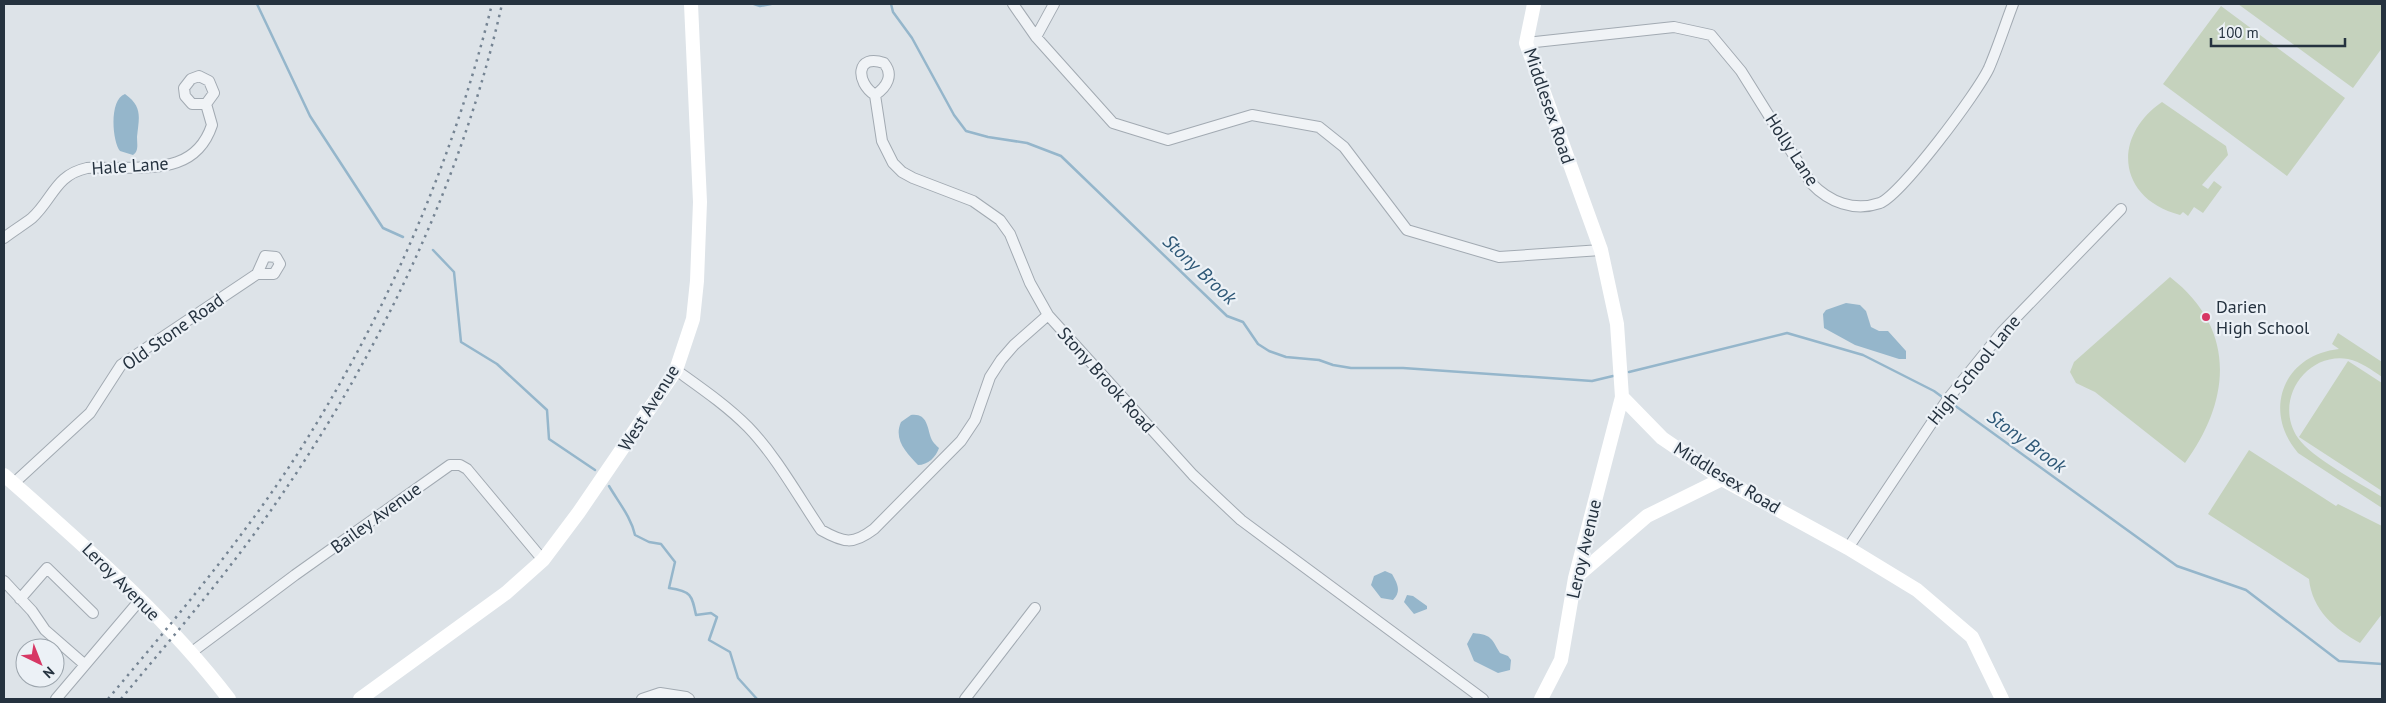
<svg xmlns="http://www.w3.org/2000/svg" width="2386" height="703" viewBox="0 0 2386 703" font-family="'PT Sans',sans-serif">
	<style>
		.green { fill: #c5d2bd }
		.water { fill: #95b6cb }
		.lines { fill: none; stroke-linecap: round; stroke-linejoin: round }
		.stream { stroke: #95b6cb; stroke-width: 2.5 }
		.street-casing { stroke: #a2aab2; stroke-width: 12 }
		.street { stroke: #f0f3f6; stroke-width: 10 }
		.secondary { stroke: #fff; stroke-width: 14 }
		.rail { stroke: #758493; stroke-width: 2.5; stroke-dasharray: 2.5 5; stroke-linecap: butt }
		.poi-dot { fill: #d73764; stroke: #ecf1f6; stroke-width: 2 }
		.labels { text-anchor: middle; stroke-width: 4.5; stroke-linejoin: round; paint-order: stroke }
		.street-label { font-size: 18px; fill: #25323f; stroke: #ecf1f6 }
		.poi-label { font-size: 18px; fill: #25323f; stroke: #ecf1f6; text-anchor: start }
		.water-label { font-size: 19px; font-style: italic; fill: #2d5776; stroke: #ecf1f6 }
	</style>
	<rect width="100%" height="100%" fill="#dde3e8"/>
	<!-- green -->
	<path class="green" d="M2238 4H2382V48L2353 88Z
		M2221 6 2345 98 2287 176 2163 84Z
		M2162 102 2226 146 2228 155 2202 185 2208 189 2214 181 2222 187 2203 213 2194 207 2188 216 2183 212 2180 215C2118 199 2111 137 2162 102Z
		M2170 277C2237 329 2231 400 2185 463L2095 392 2076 383 2070 372 2074 362Z
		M2338 333 2382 362V377C2372 370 2361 362 2348 359 2305 352 2273 402 2298 438 2312 458 2360 483 2382 497V508L2298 453C2262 411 2283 355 2339 349L2332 344Z
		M2348 361 2382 383V491L2299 437Z
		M2249 450 2336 506 2338 504 2382 526V614L2360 643C2335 629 2312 610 2309 579L2208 514Z"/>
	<!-- water -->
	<path class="water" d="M125 94C143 107 139 117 137 137 137 144 139 151 133 155L120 151C112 141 109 99 125 94Z
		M1846 303 1860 305 1866 311 1871 327 1879 331H1888L1906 351V359H1899L1855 345 1824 328 1823 314 1826 310Z
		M911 415C927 413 927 426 931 438 933 443 936 445 939 448 936 457 928 465 918 465 907 453 893 440 901 422Z
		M1385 571 1392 574C1397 583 1402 591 1393 600L1381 598 1371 585 1374 576Z
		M1407 595 1413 596 1427 606V609L1414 614 1404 602Z
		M1473 633C1492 635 1491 638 1500 653L1508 656 1511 660 1510 670 1498 673 1474 661 1467 644Z"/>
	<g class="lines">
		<!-- stream -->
		<path class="stream" d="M257 4 310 116 383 228 403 237
			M754 4 760 6 771 4
			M891 4 893 12 912 38 954 115 966 131 988 137 1027 143 1061 156 1227 316 1243 322 1258 344 1269 351 1286 357 1319 360 1333 365 1351 368H1403L1592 381 1613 376
			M433 250 454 272 461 342 497 364 547 410 549 439 595 470
			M1629 372 1787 333 1863 355 1934 391 1945 399
			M1950 402 2177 566 2246 590 2339 661 2382 664
			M609 486C619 503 631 517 635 535L649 542 661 544 675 562 669 588C691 591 692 595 696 615L711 613 717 617 709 640 730 652 738 678 757 699"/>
		<!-- street casing -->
		<g class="street-casing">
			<path id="street" d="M1013 4 1036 37 1113 123 1168 140 1252 115 1319 127 1344 147 1407 230 1499 257 1601 250
				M1036 37 1054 4
				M1526 43 1674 27 1711 35 1741 71 1811 183C1829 202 1854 212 1880 203 1901 195 1978 92 1989 68 1998 47 2005 25 2013 4
				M199 76 209 81 214 93 206 104H192L185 96 184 88 191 79Z
				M875 95C887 87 894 75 884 63 856 53 855 82 875 95L882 141 893 163 902 172 913 178 973 201 1000 220 1010 234 1030 283 1048 315 1193 475 1241 520 1483 699
				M4 238C13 231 23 225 32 218 53 199 55 175 87 168 94 167 103 168 110 168 152 167 196 173 212 125L206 104
				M676 370C701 388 726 405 748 427 776 456 798 496 821 530 844 543 853 545 874 529L961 441 975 420 990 377 1001 360 1014 345 1048 315
				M14 483 90 413 121 365 257 274 265 256 276 257 280 264 274 274H257
				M1848 548 1947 400 2002 332 2121 209
				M4 581 32 611 45 630 84 664
				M20 599 47 568 93 613
				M192 652 295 575 450 465H460L467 469 543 560
				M56 699 140 600
				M642 699 660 693 686 697 689 699
				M965 699 1035 608"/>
		</g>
		<!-- street -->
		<use href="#street" class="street"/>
		<!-- secondary -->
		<path class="secondary" d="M1534 4 1526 43 1601 250 1617 324 1622 397 1662 438 1722 479 1848 548 1917 590 1972 637 2002 699
			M4 475C83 545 165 615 229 699
			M1575 578 1647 516 1722 479
			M360 699 506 593 543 560 579 512 676 370 693 319 697 281 700 202 691 4
			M1541 699 1561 660 1575 578 1622 397"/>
		<!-- rail -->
		<path class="rail" d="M108 699C175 619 244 538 300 450 387 313 453 161 492 4
			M121 699C174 635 229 572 276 503 378 357 463 179 502 4"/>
	</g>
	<!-- markers -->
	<circle class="poi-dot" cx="2206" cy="317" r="5"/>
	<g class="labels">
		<!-- street labels -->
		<g class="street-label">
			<text transform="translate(1549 106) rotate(71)" y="6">Middlesex Road</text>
			<text transform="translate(1792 150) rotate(57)" y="6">Holly Lane</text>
			<text transform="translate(130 166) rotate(-4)" y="6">Hale Lane</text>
			<text transform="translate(173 332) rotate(-35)" y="6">Old Stone Road</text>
			<text transform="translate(1974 370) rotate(-51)" y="6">High School Lane</text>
			<text transform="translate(1106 380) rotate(48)" y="6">Stony Brook Road</text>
			<text transform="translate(649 408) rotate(-58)" y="6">West Avenue</text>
			<text transform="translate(1727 478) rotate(31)" y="6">Middlesex Road</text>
			<text transform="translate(376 518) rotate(-36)" y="6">Bailey Avenue</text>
			<text transform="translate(1584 549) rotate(-77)" y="6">Leroy Avenue</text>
			<text transform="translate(121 582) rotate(45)" y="6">Leroy Avenue</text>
		</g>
		<!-- poi labels -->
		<g class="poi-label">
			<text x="2216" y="313">Darien<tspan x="2216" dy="21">High School</tspan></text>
		</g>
		<!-- water labels -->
		<g class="water-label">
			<text transform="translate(1200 269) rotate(43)" y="7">Stony Brook</text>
			<text transform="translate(2027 441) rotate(36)" y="7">Stony Brook</text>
		</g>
	</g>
	<!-- border -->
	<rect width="2386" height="703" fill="none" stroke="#25323f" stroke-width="10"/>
	<!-- north arrow -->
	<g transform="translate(40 663) rotate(137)"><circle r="24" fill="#ecf1f6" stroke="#9ca5ad"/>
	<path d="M0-4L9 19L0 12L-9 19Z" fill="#d73764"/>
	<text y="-8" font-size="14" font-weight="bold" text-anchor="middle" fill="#25323f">N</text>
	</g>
	<!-- scale -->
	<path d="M2211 38v8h134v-8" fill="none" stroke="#25323f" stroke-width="2.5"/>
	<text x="2218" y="38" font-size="15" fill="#25323f" stroke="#ecf1f6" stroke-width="4" paint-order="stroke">100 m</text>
</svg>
